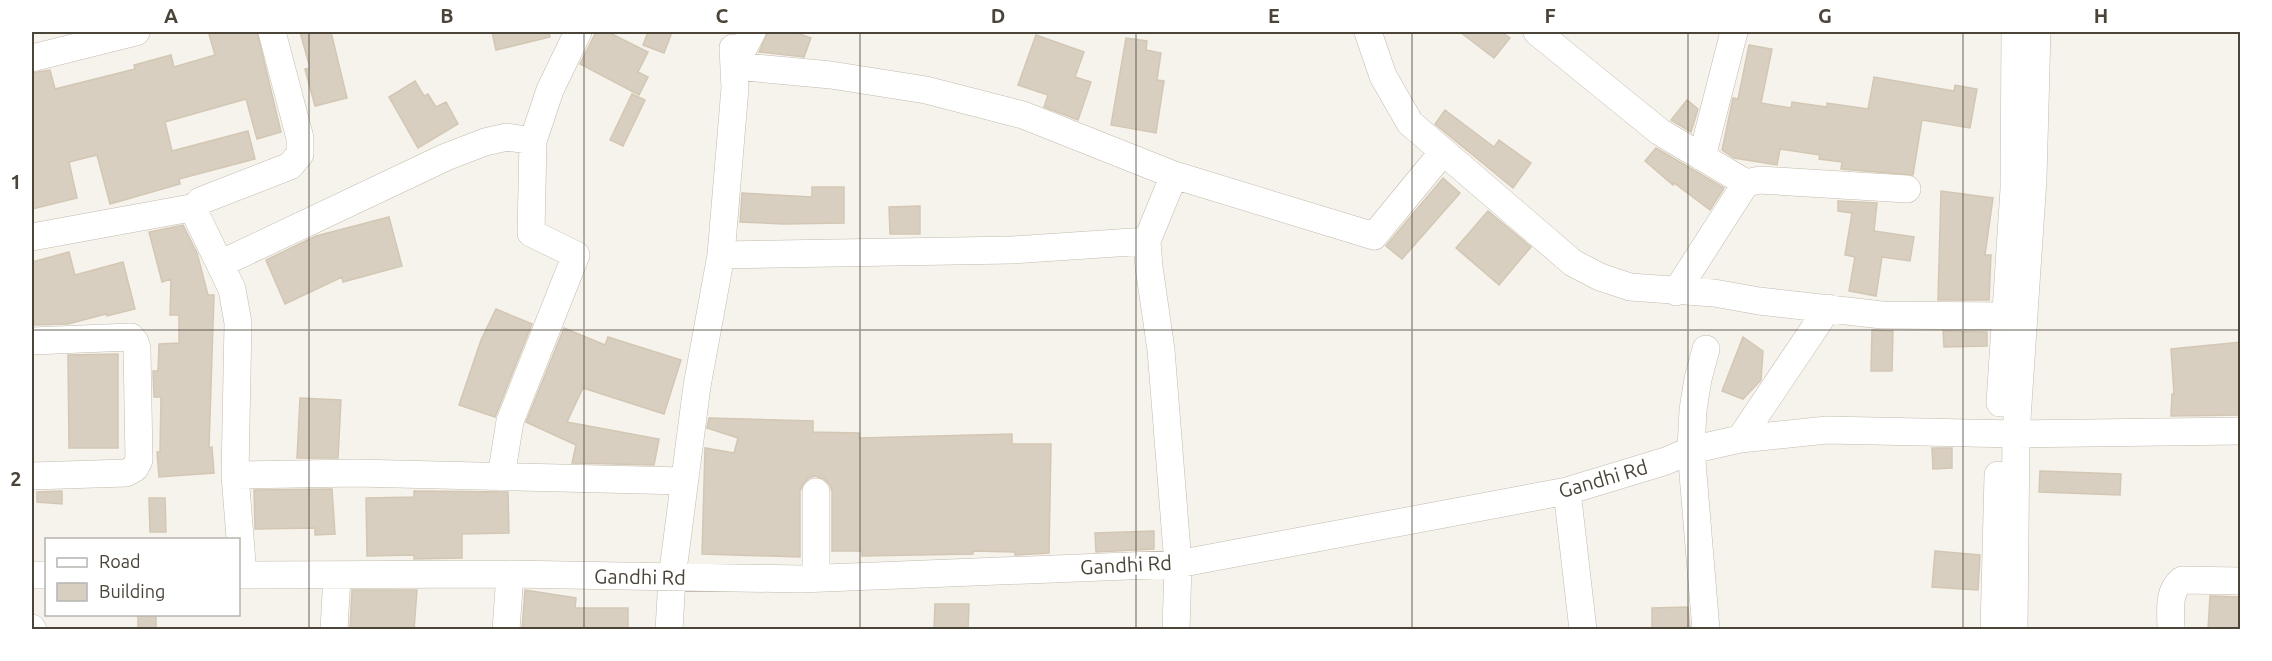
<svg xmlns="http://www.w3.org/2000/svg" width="2272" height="661" viewBox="0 0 2272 661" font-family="Ubuntu,sans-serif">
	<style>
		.building { fill: #d8cfc1; stroke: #d3c7b4; stroke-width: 1.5 }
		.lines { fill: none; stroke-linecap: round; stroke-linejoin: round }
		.minor-casing { stroke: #c2bbae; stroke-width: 28 }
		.minor { stroke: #fff; stroke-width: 27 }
		.grid { fill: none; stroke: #4b4439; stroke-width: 1.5; stroke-opacity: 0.55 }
		.labels { text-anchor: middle; stroke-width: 6; stroke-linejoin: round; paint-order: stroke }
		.street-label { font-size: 20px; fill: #4b4439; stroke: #fff }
		.neatline { fill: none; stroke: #4b4439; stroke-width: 2 }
		.grid-label { font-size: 20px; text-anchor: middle; font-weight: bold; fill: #4b4439 }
	</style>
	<rect width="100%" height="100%" fill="#f6f3ec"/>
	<!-- building -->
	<path class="building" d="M219 32H257L281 132 257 139 246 99 165 122 172 151 248 131 255 159 179 179 180 184 110 204 97 155 69 162 77 198 32 209V73L50 70 55 89 135 69 134 65 171 55 174 67 215 55 209 34Z
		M300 32H331L347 98 315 106 305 69 310 68Z
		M492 32H549L550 37 496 50Z
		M596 32H608L648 52 638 72 648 77 639 95 580 64Z
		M648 32H672L664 53 643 45Z
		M768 32H794L811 38 804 57 759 52Z
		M1460 32H1501L1510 38 1494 58Z
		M1036 35 1084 52 1075 77 1091 82 1078 120 1044 107 1048 95 1018 85Z
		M1126 38 1147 41 1146 50 1161 53 1157 80 1164 81 1156 133 1111 125Z
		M1749 45 1772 49 1761 103 1791 108 1792 102 1827 107V103L1868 109 1874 77 1954 91 1955 85 1977 89 1970 128 1922 120 1913 175 1841 169 1842 162 1819 159 1820 155 1780 149 1777 165 1734 158 1722 150 1733 98 1738 99Z
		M415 81 424 96 428 94 436 107 446 102 458 124 418 148 389 97Z
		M632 94 645 100 623 146 610 140Z
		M1687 100 1698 109 1691 132 1671 120Z
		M1445 110 1494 147 1499 140 1531 163 1513 188 1435 124Z
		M1656 148 1724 188 1710 210 1674 183 1673 185 1645 161Z
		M1443 178 1460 193 1402 259 1386 246Z
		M812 187H844V223L784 224 740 222 742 193 812 197Z
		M1941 191 1993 198 1985 255H1991L1989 300H1938Z
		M1838 201 1877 203 1874 231 1914 237 1910 261 1882 257 1876 296 1849 291 1855 257 1845 255 1852 213 1838 211Z
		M920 206V234H890L889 207Z
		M1488 211 1531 247 1499 285 1456 248Z
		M389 217 402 266 343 282 342 277 285 304 266 260 316 236Z
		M183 225 197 253 208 295H214L209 448 212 447 214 473 159 477 157 452H160L161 397H154L153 371H158L159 344 179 343V315H170L171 279 162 282 149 232Z
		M69 252 75 275 123 262 135 309 107 316 106 314 68 324 32 325V262Z
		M496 309 532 324 495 417 459 405 481 340Z
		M564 328 605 345 608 337 681 360 664 414 583 388 567 422 659 439 654 465 572 463 576 445 526 422Z
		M1872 330 1893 331 1892 371H1871Z
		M1943 331 1987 332V346L1944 347Z
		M1743 337 1763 351 1761 380 1743 399 1722 391Z
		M2241 342V415L2171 416 2172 394H2174L2171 349Z
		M118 354V448H69L68 355Z
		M300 398 341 400 338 458H297Z
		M709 418 813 421V432L859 433V438L1012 434V444H1051L1049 553 1015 555V552L973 551V554L862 556V551H832V491L830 485 824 479 815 476 809 478 803 484 800 491V557L702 554 705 448 734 453 738 438 707 428Z
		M1932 448H1952V468L1933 469Z
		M2040 471 2121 474 2120 495 2039 492Z
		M332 489 335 534 315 535V528L255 529 254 490Z
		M62 491V504L37 502V492Z
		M414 491 508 492 509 533 462 534V558L414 559V555L367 556 366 498 414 497Z
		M149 498H165L166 532H150Z
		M1154 531V549L1096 552 1095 533Z
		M1935 551 1980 555 1978 590 1932 587Z
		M352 590H417L414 630 350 628Z
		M525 590 576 598 575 608H628V630H522Z
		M2210 596 2241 597V630H2208Z
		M935 604H969L968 630H934Z
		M1688 607 1690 630H1652V608Z
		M138 615H156V630H138Z"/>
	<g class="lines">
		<!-- minor casing -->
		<g class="minor-casing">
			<path id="minor" d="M752 32 734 66 831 75 926 90 1023 115 1174 175 1374 236 1443 152
				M1368 32 1383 76 1410 123 1573 263 1600 277 1630 287 1714 293 1759 301 1882 315 2005 316
				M1537 32 1660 132 1746 183
				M32 58 136 32
				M1702 157 1734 32
				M1174 175 1147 241 1149 267 1161 350 1178 564 1176 630
				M32 237 196 207
				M721 255 1012 250 1147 241
				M220 264 446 157 485 142 507 137 533 141
				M1676 292 1746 183 1760 180 1907 189
				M32 341 131 337 135 342 137 349 139 460 135 468 126 473 32 476
				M2000 403 2014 189 2015 32
				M1740 439 1828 308
				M235 475 356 473 684 481
				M501 477 510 421 576 255 531 233 533 141 550 90 578 32
				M1567 491 1583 630
				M816 492V578
				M32 575H46
				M238 575 510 574 800 579 1178 564 1567 491 1666 461 1691 450 1740 439 1827 430 2016 434 2240 431
				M243 575 235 475 238 323 232 289 196 215V207L200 201 290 166 300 154V138L272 32
				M32 628 33 630
				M334 630 337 575
				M506 630 510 574
				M669 630 672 578 697 386 721 255 735 88 733 48
				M1706 630 1691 450 1693 410 1698 379 1706 349
				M1994 630 1998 475
				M2014 630 2016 434 2033 179 2037 32
				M2171 630C2171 612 2167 592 2182 580L2240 581"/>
		</g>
		<!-- minor -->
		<use href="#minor" class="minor"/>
	</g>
	<!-- grid -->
	<path class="grid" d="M309 32V630M584 32V630M860 32V630M1136 32V630M1412 32V630M1688 32V630M1963 32V630M32 330H2240"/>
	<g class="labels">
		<!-- street labels -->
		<g class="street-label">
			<text transform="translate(1603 479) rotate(-16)" y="7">Gandhi Rd</text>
			<text transform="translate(1126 565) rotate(-3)" y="7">Gandhi Rd</text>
			<text transform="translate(640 577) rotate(1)" y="7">Gandhi Rd</text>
		</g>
	</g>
	<!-- border -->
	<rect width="2272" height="661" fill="none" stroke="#ffffff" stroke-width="66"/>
	<!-- legend -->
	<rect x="45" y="538" width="195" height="78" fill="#ffffff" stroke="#b7b4b0" stroke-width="1.5"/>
	<rect x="57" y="558" width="30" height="9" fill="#ffffff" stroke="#b7b4b0" stroke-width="1.5"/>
	<text x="99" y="568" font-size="18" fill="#4b4439">Road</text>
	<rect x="57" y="583" width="30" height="18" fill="#d8cfc1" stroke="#b7b4b0" stroke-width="1.5"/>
	<text x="99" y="598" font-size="18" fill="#4b4439">Building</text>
	<rect x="33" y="33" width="2206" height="595" class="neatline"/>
	<g class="grid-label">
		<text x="171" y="23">A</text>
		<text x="447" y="23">B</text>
		<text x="722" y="23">C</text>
		<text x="998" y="23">D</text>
		<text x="1274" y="23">E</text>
		<text x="1550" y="23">F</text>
		<text x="1825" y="23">G</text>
		<text x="2101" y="23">H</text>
		<text x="16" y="189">1</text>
		<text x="16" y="486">2</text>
	</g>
</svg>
